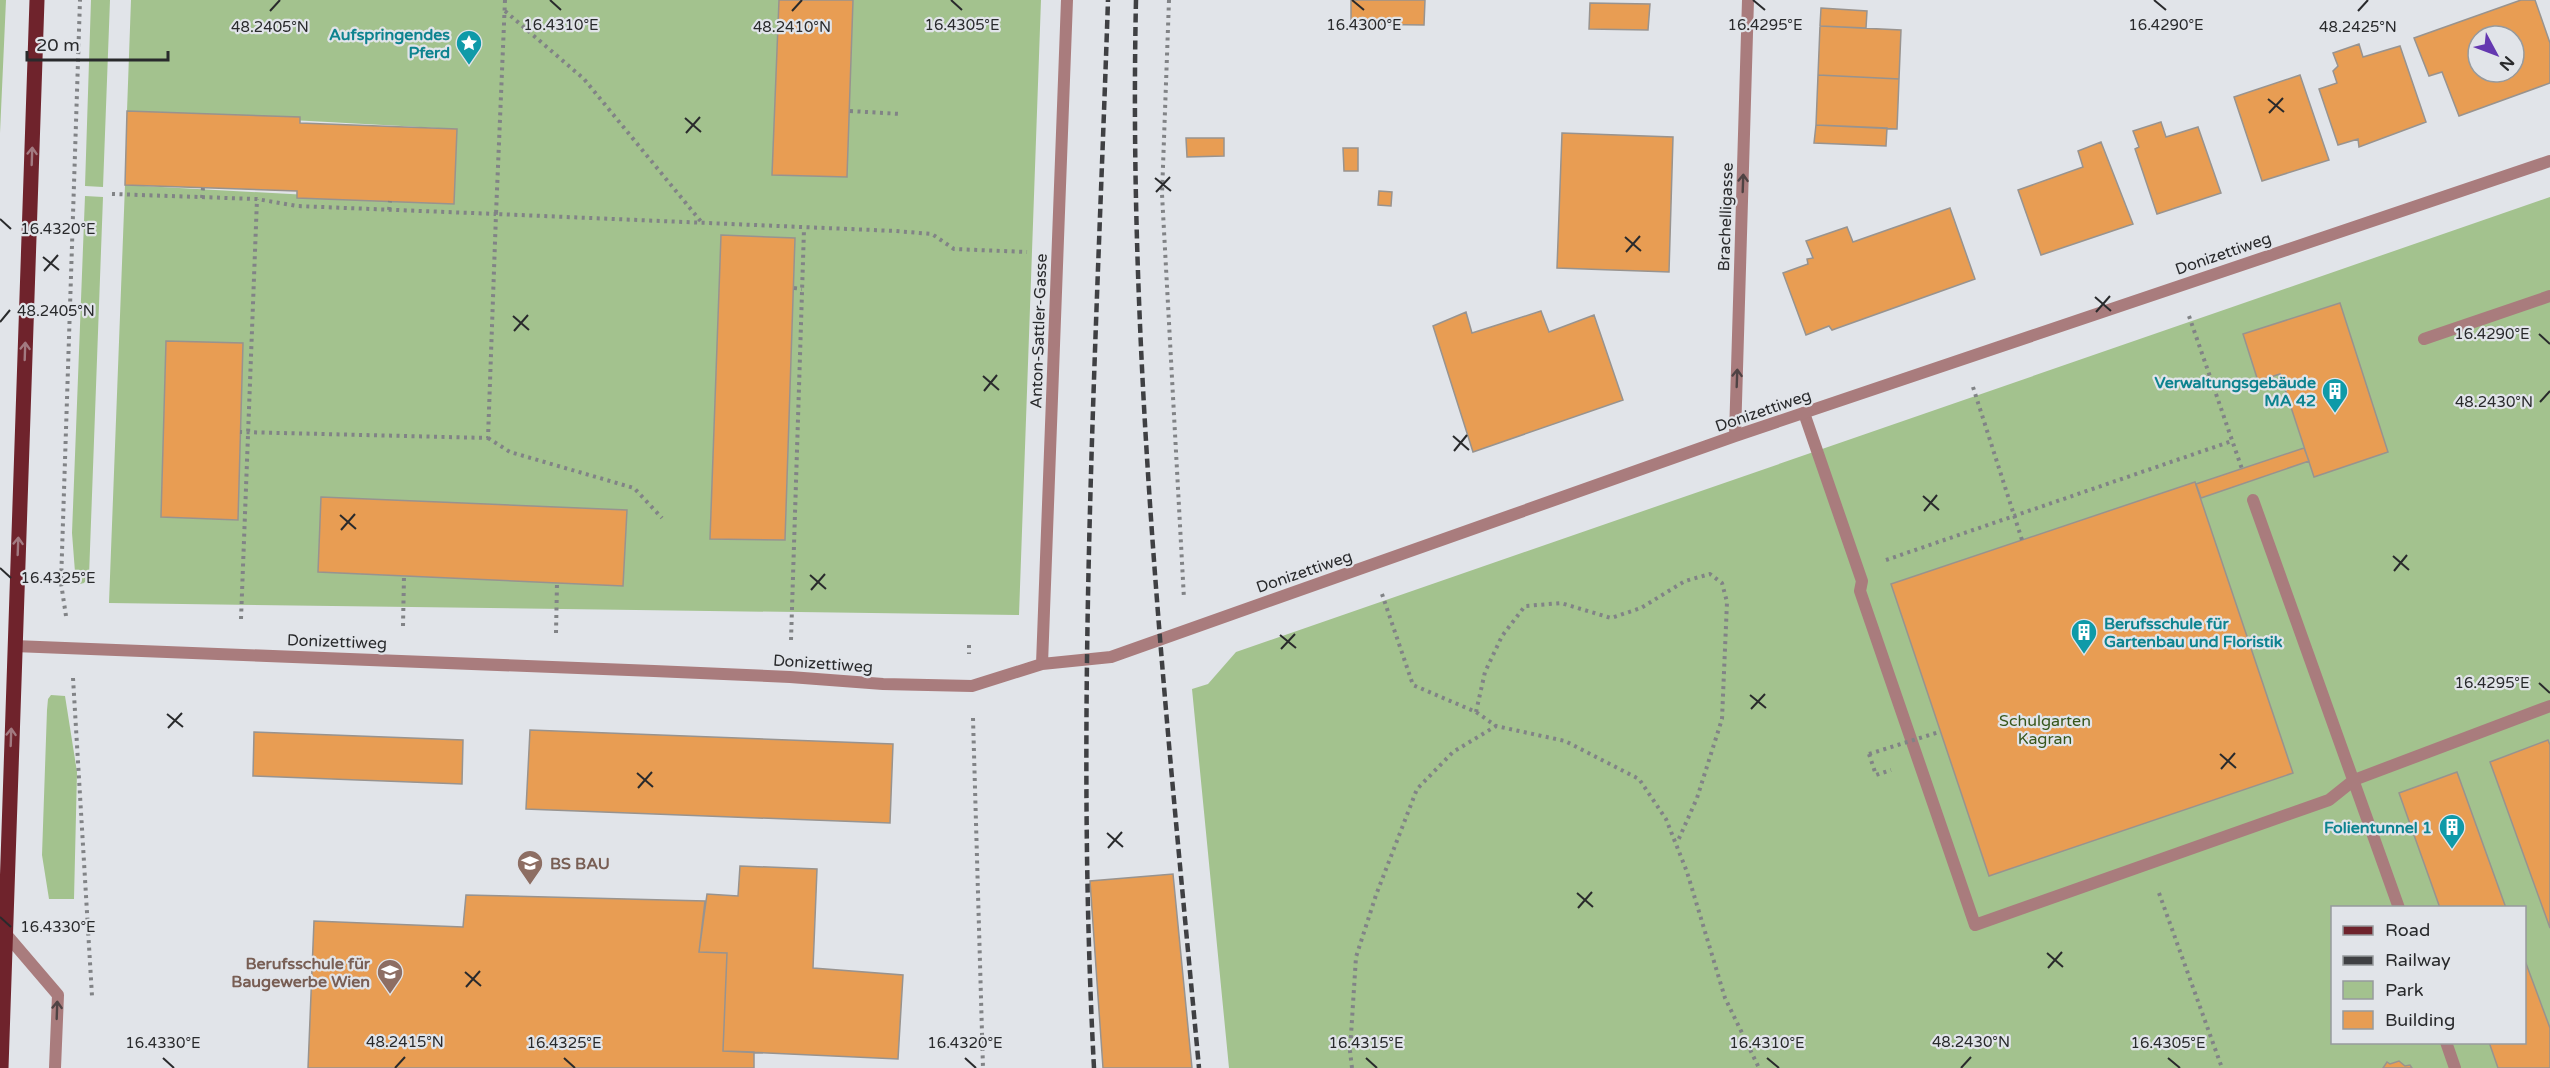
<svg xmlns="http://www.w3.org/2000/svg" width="2550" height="1068" viewBox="0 0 2550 1068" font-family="'Varela Round',sans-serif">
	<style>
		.green { fill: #a3c28e; fill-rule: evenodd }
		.building { fill: #e89d53; stroke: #98938f; stroke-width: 1.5; fill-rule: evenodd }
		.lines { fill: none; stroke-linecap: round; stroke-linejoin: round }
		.path { stroke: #818386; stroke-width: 4; stroke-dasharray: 3 4.5; stroke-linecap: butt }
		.lane { stroke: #a97c7d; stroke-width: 12 }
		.street { stroke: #a97c7d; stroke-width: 12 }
		.primary { stroke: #6f232c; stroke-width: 15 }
		.rail { stroke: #3f4043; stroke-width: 4.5; stroke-dasharray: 9 4.5; stroke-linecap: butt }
		.path-bridge { stroke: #818386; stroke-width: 4; stroke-dasharray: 3 4.5; stroke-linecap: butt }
		.oneway { stroke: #a27a81 }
		.oneway2 { stroke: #4f4344 }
		.ticks { fill: none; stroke: #292a2c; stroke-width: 2 }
		.labels { text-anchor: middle; stroke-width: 4.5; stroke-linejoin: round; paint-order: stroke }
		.culture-label { font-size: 16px; font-weight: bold; fill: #0d838f; stroke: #e1e4e9; text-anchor: end }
		.street-label { font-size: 16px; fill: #292a2c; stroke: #e1e4e9 }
		.park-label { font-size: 16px; fill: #36561b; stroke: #e1e4e9 }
		.education-label { font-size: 16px; font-weight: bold; fill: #785e54; stroke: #e1e4e9; text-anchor: start }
		.ticks-label { font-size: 15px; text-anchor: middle; fill: #292a2c; stroke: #e1e4e9; stroke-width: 4.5; stroke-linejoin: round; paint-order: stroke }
	</style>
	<rect width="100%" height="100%" fill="#e1e4e9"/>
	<!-- green -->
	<path class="green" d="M0 0H6L0 133Z
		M91 0H110L103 187 85 186Z
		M131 0H779L772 175 846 177 853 0H1041L1019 615 109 603 125 185 454 203 457 129 127 111ZM721 236 795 238 785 540 710 539ZM166 341 243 344 238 520 161 517ZM321 498 627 510 623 585 318 572Z
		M85 196 103 197 89 576 84 583 76 585 72 533Z
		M2550 197V1068H1229L1192 689 1208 684 1236 652ZM2332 908H2524V1042H2332Z
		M51 695 65 696 77 772 74 899H49L42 855 47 710 48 699Z"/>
	<!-- building -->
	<path class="building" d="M779 0H853L847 177 772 175Z
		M1351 0H1425L1424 25 1351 24Z
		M2521 0H2535L2550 43V83L2459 116 2442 72 2429 76 2414 38ZM2478 36H2514V72H2478Z
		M1590 3 1650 4 1648 30 1589 29Z
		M1821 8 1867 11 1866 28 1820 26Z
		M1820 26 1901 30 1899 79 1818 75Z
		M2359 44 2363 57 2400 46 2426 122 2359 147 2358 139 2338 145 2319 89 2337 83 2333 71 2338 66 2333 53Z
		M1818 75 1899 79 1897 129 1816 125Z
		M2300 75 2329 160 2262 181 2234 97Z
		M127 111 300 117V123L457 129 454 204 297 198V191L125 185Z
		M2161 122 2166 137 2198 127 2221 193 2157 214 2135 149 2139 147 2133 131Z
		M1816 125 1887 128 1886 146 1814 143Z
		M1562 133 1673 137 1669 272 1557 268Z
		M1186 138H1224V156L1187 157Z
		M2101 142 2133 224 2041 255 2018 190 2083 167 2078 151Z
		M1343 148H1358V171H1344Z
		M1379 191 1392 192 1391 206 1378 205Z
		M1950 208 1975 279 1832 330 1829 326 1806 335 1783 273 1808 264 1807 259 1813 258 1806 241 1847 227 1853 242Z
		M721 235 795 238 785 540 710 539Z
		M2340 303 2388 452 2314 477 2280 374 2258 381 2243 334Z
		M1541 311 1549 332 1594 315 1623 400 1473 452 1433 326 1466 312 1472 333Z
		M166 341 243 343 238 520 161 517Z
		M2304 448 2309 461 2201 498 2196 484Z
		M2195 482 2293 773 1989 876 1891 584Z
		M321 497 627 510 623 586 318 572Z
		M530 730 893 744 890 823 526 809Z
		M254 732 463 740 462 784 253 776Z
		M2548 740 2550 745V928L2490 762Z
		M2457 772 2506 908H2440L2399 793Z
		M740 866 817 869 813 968 903 975 898 1059 723 1051 727 953 699 952 707 894 738 896Z
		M1173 874 1192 1068H1103L1090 881Z
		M466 895 705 901 699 952 727 953 723 1051 754 1052V1068H308L314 921 463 927Z
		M2524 958 2550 1028V1068H2498L2489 1042H2524Z
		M2399 1061 2405 1066 2410 1065 2412 1068H2383L2387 1062 2390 1064Z"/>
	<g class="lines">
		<!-- path -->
		<path class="path" d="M505 0 496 214 896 231 932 234 954 249 1027 252
			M1169 0 1162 194 1184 599
			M505 11 584 79 703 224
			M850 111 901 114
			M112 194 257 199 297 206 496 214 488 438 240 432
			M202 198 203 188
			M389 210 390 201
			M794 288 802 289
			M2189 316 2242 469
			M1973 387 2022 540
			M488 438 510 452 634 488 662 518
			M1886 560 2232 441
			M1382 594 1413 685 1476 712 1496 726 1565 741 1639 779 1666 819 1687 872 1725 998 1759 1068
			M66 616 61 583 80 0
			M241 619 257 199
			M403 626 404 576
			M556 633 557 583
			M791 640 804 229
			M969 645V654
			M73 678 92 996
			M1476 712 1485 672 1502 636 1525 606 1561 603 1611 618 1641 608 1685 581 1710 574 1722 583 1727 602 1722 719 1697 798 1677 843
			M973 718 983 1068
			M1869 754 1876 775 1891 770
			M2159 893 2222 1068
			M1352 1068 1350 1051 1356 957 1376 895 1417 789 1453 752 1496 726"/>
		<!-- lane -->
		<path class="lane" d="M2424 339 2550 296
			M1804 413 1862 581 1860 591 1975 925 2329 800 2354 780 2550 706
			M2253 500 2399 908
			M5 933 58 995 55 1068
			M2446 1042 2455 1068"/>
		<!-- street -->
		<path class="street" d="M1735 436 1748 0
			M14 646 654 671 790 677 883 684 972 686 1042 664 1111 657 1735 436 2550 161
			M1042 664 1067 0"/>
		<!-- primary -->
		<path class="primary" d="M1 1068 37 0"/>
		<!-- rail -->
		<path class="rail" d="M1136 0C1128 357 1166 713 1199 1068
			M1094 1068C1075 713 1096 355 1108 0"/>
		<!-- path-bridge -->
		<path class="path-bridge" d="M1869 754 1939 732"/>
	</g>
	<!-- one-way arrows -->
	<defs><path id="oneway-shaft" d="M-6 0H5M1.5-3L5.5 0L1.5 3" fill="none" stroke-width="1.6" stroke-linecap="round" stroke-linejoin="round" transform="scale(1.5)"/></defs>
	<g class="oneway">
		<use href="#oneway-shaft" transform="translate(32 156) rotate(-88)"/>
		<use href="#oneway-shaft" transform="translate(25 351) rotate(-88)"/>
		<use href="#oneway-shaft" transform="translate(18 546) rotate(-88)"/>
		<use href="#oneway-shaft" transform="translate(11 737) rotate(-88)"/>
	</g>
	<g class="oneway2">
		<use href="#oneway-shaft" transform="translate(1743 183) rotate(-88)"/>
		<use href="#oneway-shaft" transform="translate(1737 378) rotate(-88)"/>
		<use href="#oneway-shaft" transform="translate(57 1010) rotate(-88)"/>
	</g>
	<!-- ticks -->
	<path class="ticks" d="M550 0 561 10M951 0 962 10M1352 0 1364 10M1753 0 1765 10M2154 0 2166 10M270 11 280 0M792 11 802 0M2358 11 2368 0M2268 99 2284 112M2269 113 2283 98M685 118 701 132M686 133 700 117M1155 178 1171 191M1156 192 1170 177M0 219 11 229M1625 237 1641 251M1626 252 1640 236M43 257 59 270M44 271 58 255M2095 297 2111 311M2096 312 2110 296M513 316 529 330M0 322 10 310M514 331 528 315M2539 334 2550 344M983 376 999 390M984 391 997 375M2540 402 2550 391M1453 436 1469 450M1454 451 1467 435M1923 496 1939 510M1924 511 1937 495M340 515 356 529M341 530 355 514M2393 556 2409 570M0 568 11 578M2394 571 2407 555M810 575 826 589M811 590 825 574M1280 635 1296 648M1281 649 1295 634M2539 683 2550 693M1750 695 1766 708M1751 709 1765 694M167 714 183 727M168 728 182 713M2220 754 2236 768M2221 769 2235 753M637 773 653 787M638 788 652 772M1107 833 1123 847M1108 848 1122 832M1577 893 1593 907M1578 908 1592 892M0 917 11 927M2047 953 2063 967M2048 968 2062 952M465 972 481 986M466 987 480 971M163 1058 174 1068M564 1058 575 1068M965 1058 976 1068M1366 1058 1377 1068M1767 1058 1779 1068M2168 1058 2180 1068M395 1068 405 1057M1961 1068 1971 1057"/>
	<!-- icons -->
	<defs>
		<g id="sight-pin" transform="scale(1.35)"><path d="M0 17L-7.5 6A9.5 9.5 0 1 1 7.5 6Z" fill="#0f9aa8" stroke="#e1e4e9"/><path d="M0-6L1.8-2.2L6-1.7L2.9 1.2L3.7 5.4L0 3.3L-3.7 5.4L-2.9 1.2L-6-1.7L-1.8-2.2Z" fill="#fff"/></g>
		<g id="building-pin" transform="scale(1.35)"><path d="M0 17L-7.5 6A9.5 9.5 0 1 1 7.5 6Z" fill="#0f9aa8" stroke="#e1e4e9"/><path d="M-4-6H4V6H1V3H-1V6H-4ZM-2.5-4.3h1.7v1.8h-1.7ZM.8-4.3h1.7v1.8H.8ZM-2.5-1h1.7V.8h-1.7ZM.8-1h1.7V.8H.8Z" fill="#fff"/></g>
		<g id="school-pin" transform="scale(1.35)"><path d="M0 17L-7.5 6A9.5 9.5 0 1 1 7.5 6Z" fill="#8d6e63" stroke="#e1e4e9"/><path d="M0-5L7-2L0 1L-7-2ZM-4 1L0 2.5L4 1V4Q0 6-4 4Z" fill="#fff"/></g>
	</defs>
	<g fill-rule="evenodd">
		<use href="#sight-pin" x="469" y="43"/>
		<use href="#building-pin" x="2335" y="391"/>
		<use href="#building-pin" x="2084" y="632"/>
		<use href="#building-pin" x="2452" y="827"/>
		<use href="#school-pin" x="530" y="863"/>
		<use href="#school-pin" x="390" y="972"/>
	</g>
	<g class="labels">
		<!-- culture labels -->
		<g class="culture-label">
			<text x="450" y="40">Aufspringendes<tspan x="450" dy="18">Pferd</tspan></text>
			<text x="2316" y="388">Verwaltungsgebäude<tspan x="2316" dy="18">MA 42</tspan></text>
			<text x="2104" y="629" text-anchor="start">Berufsschule für<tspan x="2104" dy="18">Gartenbau und Floristik</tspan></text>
			<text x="2432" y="833">Folientunnel 1</text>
		</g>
		<!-- street labels -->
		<g class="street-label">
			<text transform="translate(1725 217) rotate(-88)" y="6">Brachelligasse</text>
			<text transform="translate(2223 253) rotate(-19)" y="6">Donizettiweg</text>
			<text transform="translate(1038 331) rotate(-88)" y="6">Anton-Sattler-Gasse</text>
			<text transform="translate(1763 410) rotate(-19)" y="6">Donizettiweg</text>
			<text transform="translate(1304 571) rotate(-19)" y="6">Donizettiweg</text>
			<text transform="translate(337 641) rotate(2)" y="6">Donizettiweg</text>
			<text transform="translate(823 663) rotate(4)" y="6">Donizettiweg</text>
		</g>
		<!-- park labels -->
		<g class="park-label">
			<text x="2045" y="726">Schulgarten<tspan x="2045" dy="18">Kagran</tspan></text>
		</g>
		<!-- education labels -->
		<g class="education-label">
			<text x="550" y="869">BS BAU</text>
			<text x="370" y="969" text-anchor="end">Berufsschule für<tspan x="370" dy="18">Baugewerbe Wien</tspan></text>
		</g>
	</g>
	<g class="ticks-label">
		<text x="561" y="30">16.4310°E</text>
		<text x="962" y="30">16.4305°E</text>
		<text x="1364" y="30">16.4300°E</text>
		<text x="1765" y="30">16.4295°E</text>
		<text x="2166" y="30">16.4290°E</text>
		<text x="2358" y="32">48.2425°N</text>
		<text x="270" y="32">48.2405°N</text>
		<text x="792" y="32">48.2410°N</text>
		<text x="58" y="234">16.4320°E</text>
		<text x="56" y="316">48.2405°N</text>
		<text x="2492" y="339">16.4290°E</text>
		<text x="2494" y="407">48.2430°N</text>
		<text x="58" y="583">16.4325°E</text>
		<text x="2492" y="688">16.4295°E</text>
		<text x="58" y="932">16.4330°E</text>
		<text x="405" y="1047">48.2415°N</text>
		<text x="1971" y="1047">48.2430°N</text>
		<text x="163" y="1048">16.4330°E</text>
		<text x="564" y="1048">16.4325°E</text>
		<text x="965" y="1048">16.4320°E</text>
		<text x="1366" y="1048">16.4315°E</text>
		<text x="1767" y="1048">16.4310°E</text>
		<text x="2168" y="1048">16.4305°E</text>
	</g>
	<!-- legend -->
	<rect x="2331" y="906" width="195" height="138" fill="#e1e4e9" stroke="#979a9d" stroke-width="1.5"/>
	<rect x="2343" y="926" width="30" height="9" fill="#6f232c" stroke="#979a9d" stroke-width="1.5"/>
	<text x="2385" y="936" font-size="18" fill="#292a2c">Road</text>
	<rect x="2343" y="956" width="30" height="9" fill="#3f4043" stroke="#979a9d" stroke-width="1.5"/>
	<text x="2385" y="966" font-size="18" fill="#292a2c">Railway</text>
	<rect x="2343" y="981" width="30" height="18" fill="#a3c28e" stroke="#979a9d" stroke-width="1.5"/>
	<text x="2385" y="996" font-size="18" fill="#292a2c">Park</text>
	<rect x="2343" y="1011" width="30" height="18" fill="#e89d53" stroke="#979a9d" stroke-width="1.5"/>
	<text x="2385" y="1026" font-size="18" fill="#292a2c">Building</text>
	<!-- north arrow -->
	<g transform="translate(2496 54) rotate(131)"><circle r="28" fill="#e1e4e9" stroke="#979a9d" stroke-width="1.5"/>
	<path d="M0-4.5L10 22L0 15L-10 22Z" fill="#6438b0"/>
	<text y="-9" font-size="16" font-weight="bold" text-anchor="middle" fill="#292a2c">N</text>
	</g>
	<!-- scale -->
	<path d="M27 51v9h141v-9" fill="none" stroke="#292a2c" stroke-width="3"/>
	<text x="36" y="51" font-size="18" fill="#292a2c" stroke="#e1e4e9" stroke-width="4.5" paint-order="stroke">20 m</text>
</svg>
